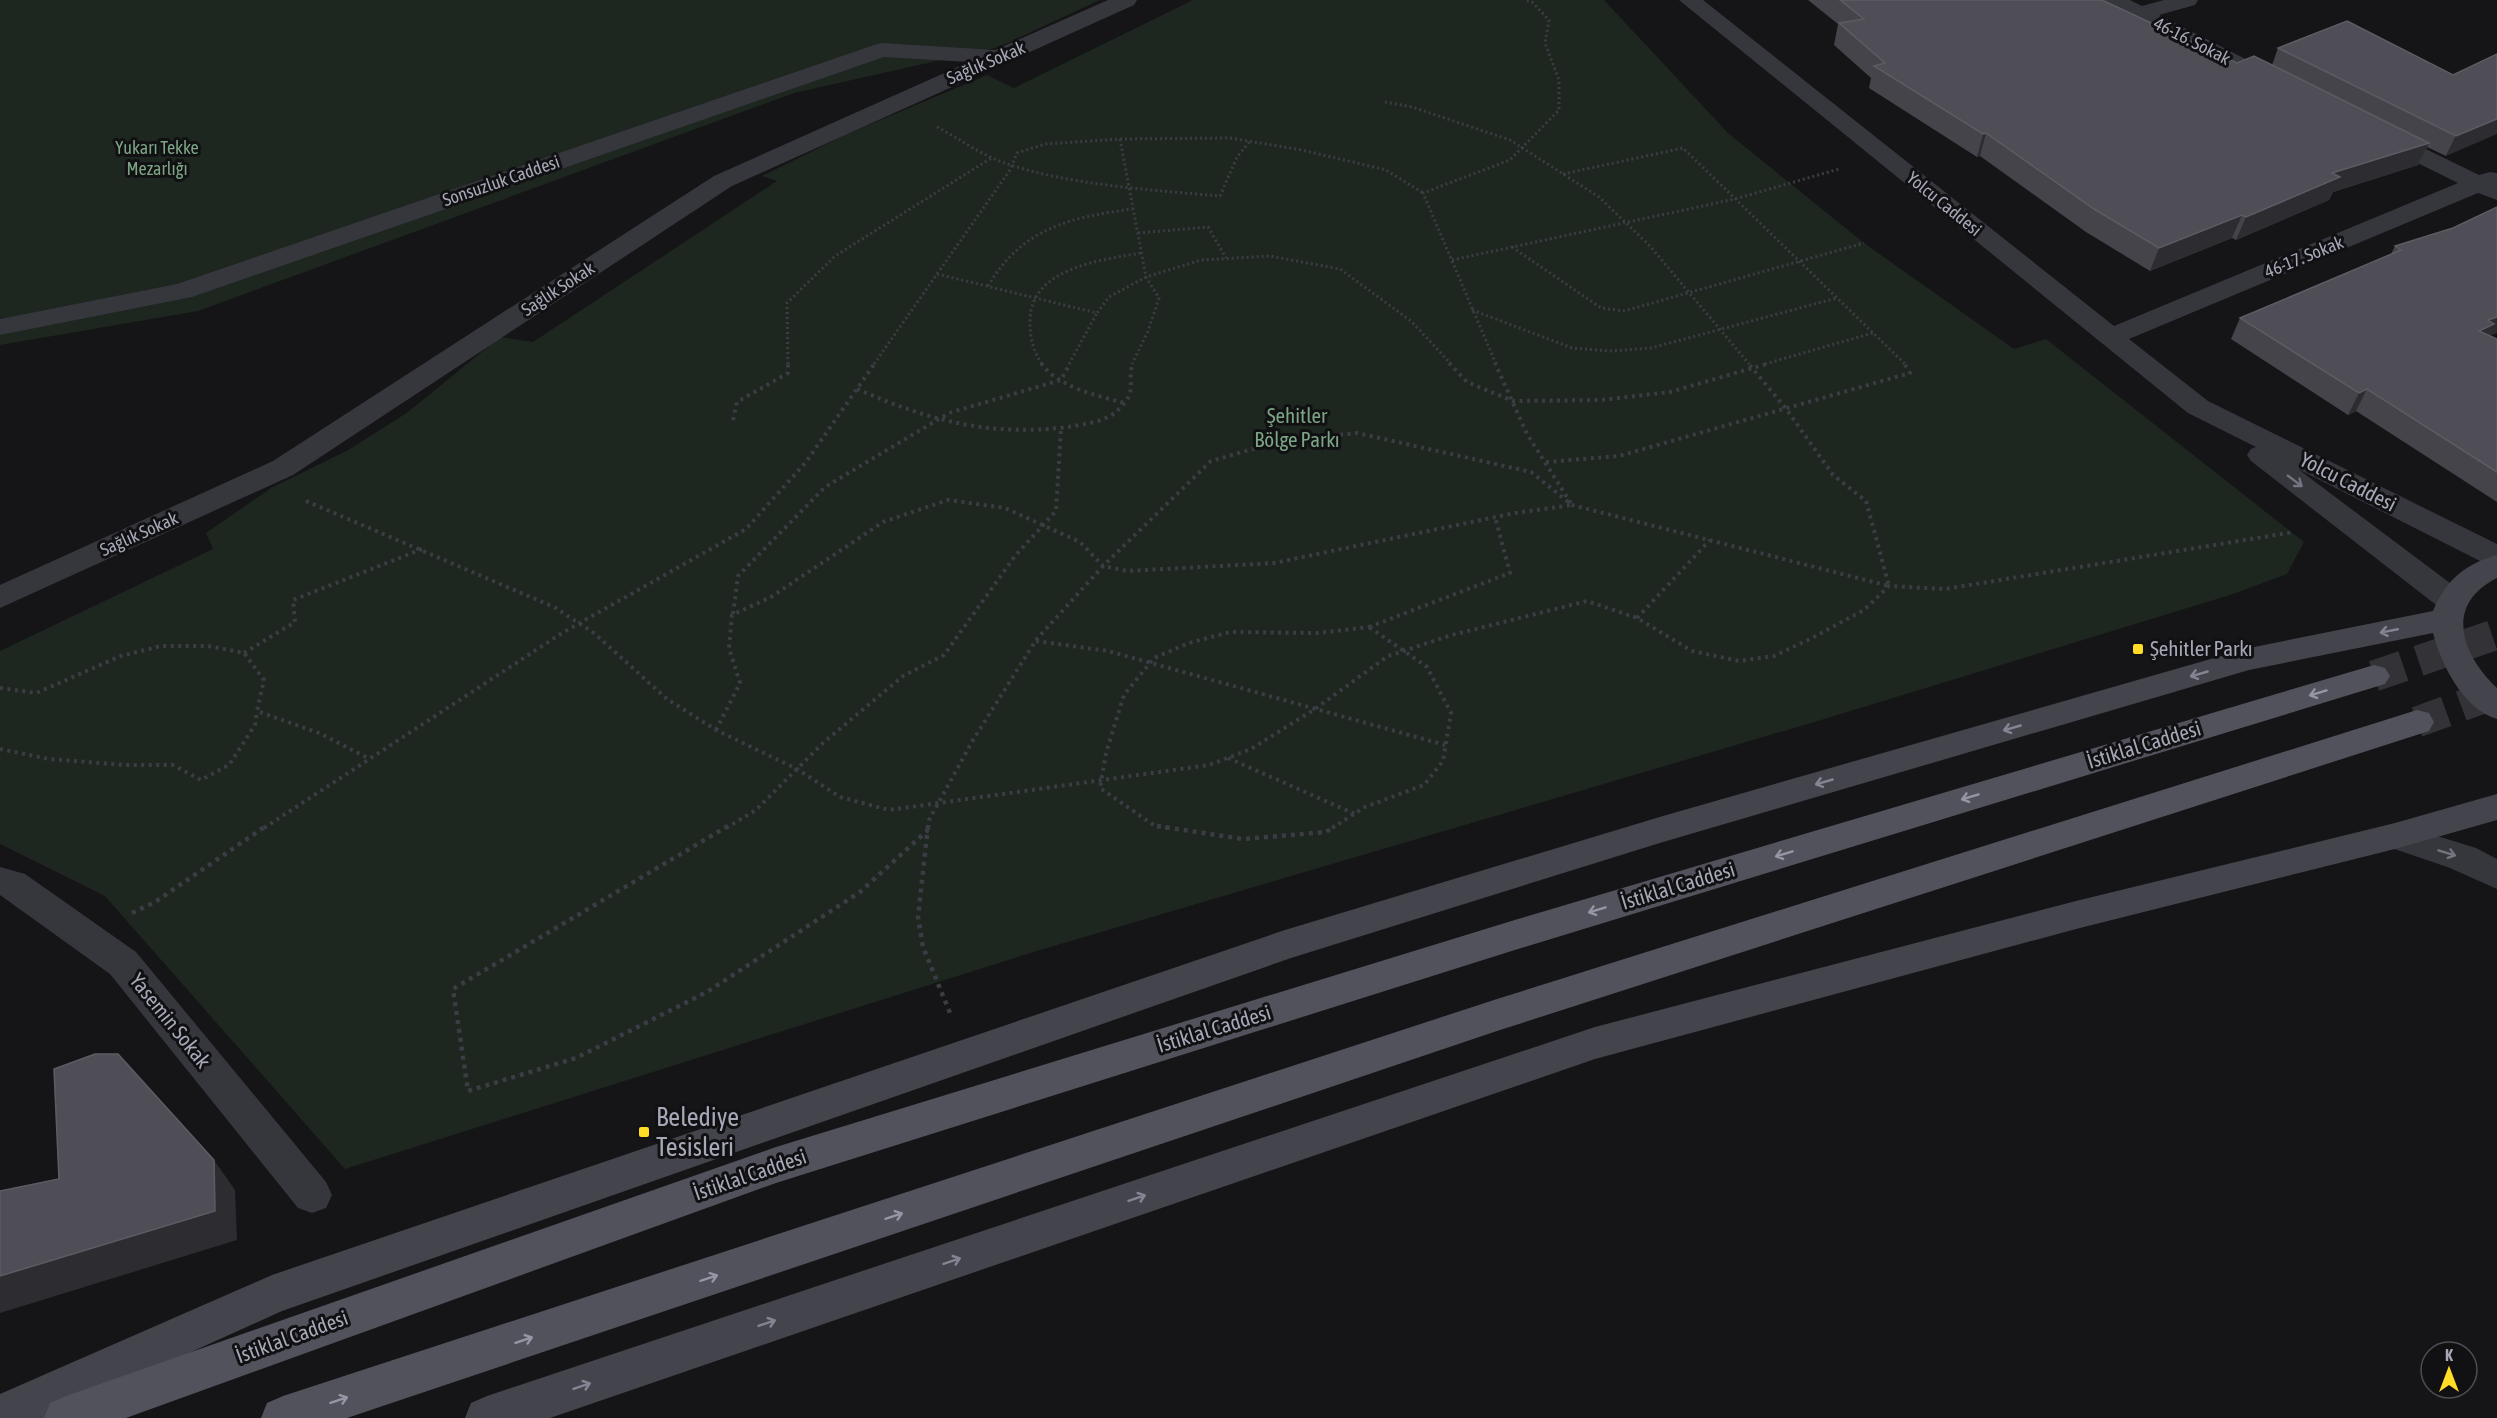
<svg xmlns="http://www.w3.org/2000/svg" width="2497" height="1418" viewBox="0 0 2497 1418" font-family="'Asap Condensed',sans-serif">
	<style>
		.green { fill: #1d261f }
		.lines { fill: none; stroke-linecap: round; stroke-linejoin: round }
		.primary-tunnel { stroke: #323237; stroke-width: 31; stroke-dasharray: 31 16; stroke-linecap: butt }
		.path-far2 { stroke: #3c3d44; stroke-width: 3; stroke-dasharray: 2 3; stroke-linecap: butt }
		.path-far1 { stroke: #3c3d44; stroke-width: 4; stroke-dasharray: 3 4.5; stroke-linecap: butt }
		.path { stroke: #3c3d44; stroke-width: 4.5; stroke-dasharray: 4 5; stroke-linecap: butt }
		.street { fill: #36363d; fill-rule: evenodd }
		.secondary { fill: #44444d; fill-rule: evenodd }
		.primary { fill: #52525c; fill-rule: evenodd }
		.wall { fill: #44444a }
		.shaded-wall { fill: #2d2c31 }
		.building { fill: #4f4e56; stroke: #5c5c65; stroke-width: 1.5 }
		.oneway { stroke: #747581 }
		.oneway2 { stroke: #848593 }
		.oneway3 { stroke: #9597a6 }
		.poi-dot { fill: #ffdc25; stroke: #111012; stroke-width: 2 }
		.labels { text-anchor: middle; stroke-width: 6; stroke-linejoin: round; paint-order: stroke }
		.far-street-label { font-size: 18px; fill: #a6a8b8; stroke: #111012 }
		.far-park-label { font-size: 18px; fill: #7ca585; stroke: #111012 }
		.park-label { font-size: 21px; fill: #7ca585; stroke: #111012 }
		.street-label { font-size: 21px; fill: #a6a8b8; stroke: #111012 }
		.poi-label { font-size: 21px; fill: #a6a8b8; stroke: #111012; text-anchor: start }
		.near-poi-label { font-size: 26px; fill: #a6a8b8; stroke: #111012; text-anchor: start }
	</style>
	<rect width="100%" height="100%" fill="#151517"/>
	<!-- green -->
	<path class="green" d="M0 0H1100L999 47 794 93 198 311 0 345Z
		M1193 0H1604L1728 133 1864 243 2014 349 2046 339 2304 542 2287 574 2230 595 1821 720 1040 950 345 1169 105 896 0 844V651L213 549 206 533 271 488 350 449 408 412 500 337 533 342 777 181 762 176 845 135 987 75 1014 88Z"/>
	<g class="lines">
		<!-- primary-tunnel -->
		<path class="primary-tunnel" d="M2374 676 2497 634
			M2417 722 2497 693"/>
		<!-- path-far2 -->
		<path class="path-far2" d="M1385 102 1412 107 1510 140 1599 197 1650 246 1749 364
			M937 127C958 138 980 154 1002 162 1065 185 1153 190 1220 196L1237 157 1250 141
			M1120 139 1146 277 1159 298 1148 331 1132 364
			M1563 174 1683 148 1905 364
			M1138 233 1208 227 1226 258
			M1512 247 1601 308 1624 311 1864 243
			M1452 260 1735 199 1839 169
			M937 274 1097 313 1109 297 1146 277 1201 260 1270 256 1340 269 1411 321 1451 364
			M988 286C1022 228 1071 217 1133 209
			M1472 310 1572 348 1610 351 1651 348 1837 298
			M788 364 787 303 835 256 993 157
			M874 364 1010 170 1017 153 1045 144 1120 139 1230 138 1302 150 1386 170 1423 193
			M1042 364C1033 351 1030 338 1030 321 1030 268 1101 260 1141 253
			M1069 364 1097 313
			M1496 364 1423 193 1510 160 1559 110V80L1545 43 1549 20 1532 2 1525 0
			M1765 364 1873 333"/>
		<!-- path-far1 -->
		<path class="path-far1" d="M1041 363C1059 388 1096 395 1124 403
			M1449 363 1467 382 1513 401 1601 400 1670 392 1770 363
			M857 389C928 420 989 437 1068 427 1084 424 1107 422 1119 409 1139 390 1126 382 1133 363
			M733 420 737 402 788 373V363
			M1546 462 1619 456 1910 373 1904 363
			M306 501 554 607 594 633 667 699 716 730 797 769 840 797 889 810 1209 765 1251 749 1315 709 1388 656 1452 635 1587 601 1637 618 1692 651 1739 661 1774 656 1810 639 1864 610 1889 586 1945 589 2294 532
			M733 614 738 576 825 487 949 413 1061 380 1070 363
			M1637 618 1710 540
			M1369 627 1510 573 1495 517
			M1036 641 1108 651 1445 745
			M244 653 295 622 293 600 422 549
			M0 688 36 693 121 656 161 646H208L244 653 264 680 257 711 319 733 368 758
			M716 730 740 683 729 648 732 615 771 597 883 522 948 500 1005 508 1080 542 1103 566 1211 461 1281 441 1357 433 1531 472 1572 505 1889 586 1866 501 1833 475 1787 410 1748 363
			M0 749 49 759 125 765H173L201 780 229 765 255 725 257 711
			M1228 758 1355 814
			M264 828 562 633 746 529 806 462 875 363
			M726 828 756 810 824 742 903 676 944 655 1015 556 1056 511 1061 428
			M928 828 929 820 973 740 1036 640 1103 566 1127 571 1274 563 1515 513 1572 505 1527 434 1495 363
			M1168 828 1155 826 1100 788 1106 753 1124 695 1154 658 1189 643 1230 632 1318 633 1369 627
			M1332 828 1365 807 1424 785 1443 761 1451 713 1427 667 1369 627"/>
		<!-- path -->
		<path class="path" d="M728 826 453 989 468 1091 576 1058 707 992 860 892 928 830
			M928 826 918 917 923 947 950 1013
			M1157 826 1243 839 1326 832 1335 826
			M132 913 155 902 266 826"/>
		<!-- street -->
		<path class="street" d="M1108 0H1137L1134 5 732 186 293 475 0 608V585L273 461 714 176 969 62 884 57 192 297 0 335V319L177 284 874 45 882 43 995 50Z
			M1679 0H1703L2114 326 2458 183 2375 142 2371 137 2375 132H2391L2479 175 2490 172 2497 173V200L2478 193 2129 339 2208 401 2497 544V567L2486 564 2298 469 2462 592 2467 600 2462 608 2451 611 2440 608 2251 461 2247 455 2251 449 2256 447 2188 413Z
			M2102 0H2130L2142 6 2164 0H2198L2195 5 2159 15 2275 74 2278 79 2275 84H2259L2105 5Z
			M2395 823 2476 848 2497 859V889L2450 868 2383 845 2377 836 2383 827Z
			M0 867 25 874 136 952 326 1182 332 1195 326 1208 312 1213 298 1208 110 974 0 895Z"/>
		<!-- secondary -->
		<path class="secondary" d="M2497 555V578C2444 604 2461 654 2497 688V719C2463 709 2441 664 2433 633L2249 670 1663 842 1291 958 282 1311 45 1418H0V1394L272 1275 1285 930 1663 816 2249 648 2433 611C2446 580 2465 564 2497 555Z
			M2497 794V820L2395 849 2076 929 1595 1059 550 1418H465L471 1403 487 1396 1595 1027 2076 901 2395 823Z"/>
		<!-- primary -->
		<path class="primary" d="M2374 665 2385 668 2390 676 2385 684 1518 949 776 1183 126 1418H44L50 1403 66 1396 776 1147 1518 919Z
			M2417 710 2429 713 2434 722 2429 731 1497 1031 347 1418H261L267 1403 283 1396 1497 999Z"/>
	</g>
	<!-- wall -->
	<path class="wall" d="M1808 0H2102L2237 63 2272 65 2278 48 2453 75 2497 54 2446 156 2427 147 2418 165 2333 192 2329 200 2236 240 2232 238 2150 271 2086 232 1980 156 1977 157 1869 88 1871 78 1834 45 1838 24Z
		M2453 228 2491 336 2497 339V502L2356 411 2348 415 2231 339 2240 318 2391 254 2395 246Z"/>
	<!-- shaded-wall -->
	<path class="shaded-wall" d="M2497 119V134L2446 156 2456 136Z
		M1986 133 1980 156 1977 157 1983 134Z
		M2429 143 2418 165 2333 192 2329 200 2236 240 2246 217 2332 173Z
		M2242 215 2232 238 2150 271 2159 248Z
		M2497 317V333L2487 337 2479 331 2488 320Z
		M2367 389 2356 411 2348 415 2359 393Z
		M214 1160 235 1190 237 1240 0 1313V1276Z"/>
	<!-- building -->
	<path class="building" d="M1840 0H2102L2237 63 2254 56 2429 143 2332 173 2340 177 2246 217 2242 215 2159 248 2094 209 1986 133 1983 134 1874 66 1885 63 1839 23 1864 19Z
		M2347 21 2453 75 2497 54V119L2456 136 2278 48Z
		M2497 207V317L2488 320 2494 324 2479 331 2497 339V472L2367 389 2359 393 2240 318 2401 250 2395 246 2453 228Z
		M95 1054H118L214 1160 215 1211 0 1276V1191L59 1179 54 1069Z"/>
	<!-- one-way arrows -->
	<defs><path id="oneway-shaft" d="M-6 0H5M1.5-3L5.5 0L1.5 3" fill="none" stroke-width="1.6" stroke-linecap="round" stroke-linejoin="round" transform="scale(1.5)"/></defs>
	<g class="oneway">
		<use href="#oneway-shaft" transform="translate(2295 481) rotate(37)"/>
		<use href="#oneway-shaft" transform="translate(2447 853) rotate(17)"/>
	</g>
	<g class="oneway2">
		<use href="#oneway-shaft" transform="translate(2389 631) rotate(169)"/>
		<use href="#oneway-shaft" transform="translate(2199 674) rotate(164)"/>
		<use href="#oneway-shaft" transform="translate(2012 728) rotate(164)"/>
		<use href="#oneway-shaft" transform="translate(1824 782) rotate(164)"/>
		<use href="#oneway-shaft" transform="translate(1137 1198) rotate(-19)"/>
		<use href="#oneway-shaft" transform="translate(952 1261) rotate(-19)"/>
		<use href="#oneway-shaft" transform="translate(767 1323) rotate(-19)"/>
		<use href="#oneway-shaft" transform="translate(582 1386) rotate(-19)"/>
	</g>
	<g class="oneway3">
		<use href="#oneway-shaft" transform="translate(2318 693) rotate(163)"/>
		<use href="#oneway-shaft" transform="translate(1970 797) rotate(163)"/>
		<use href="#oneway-shaft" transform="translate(1784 854) rotate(163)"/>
		<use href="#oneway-shaft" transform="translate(1597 910) rotate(163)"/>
		<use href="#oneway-shaft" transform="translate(894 1216) rotate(-18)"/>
		<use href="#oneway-shaft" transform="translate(709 1278) rotate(-18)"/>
		<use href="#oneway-shaft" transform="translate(524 1340) rotate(-18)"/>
		<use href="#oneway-shaft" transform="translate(339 1400) rotate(-18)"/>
	</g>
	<!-- markers -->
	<g class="poi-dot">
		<rect x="2132" y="643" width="12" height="12" rx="3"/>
		<rect x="638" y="1126" width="12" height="12" rx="3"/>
	</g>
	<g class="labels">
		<!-- far-street labels -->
		<g class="far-street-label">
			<text transform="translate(2192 41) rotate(27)" y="6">46-16. Sokak</text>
			<text transform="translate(986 63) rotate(-23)" y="6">Sağlık Sokak</text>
			<text transform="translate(501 181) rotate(-19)" y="6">Sonsuzluk Caddesi</text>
			<text transform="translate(1944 204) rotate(39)" y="6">Yolcu Caddesi</text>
			<text transform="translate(2304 257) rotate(-22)" y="6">46-17. Sokak</text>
			<text transform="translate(558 289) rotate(-33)" y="6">Sağlık Sokak</text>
			<text transform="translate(139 534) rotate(-24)" y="6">Sağlık Sokak</text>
		</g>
		<!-- far-park labels -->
		<g class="far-park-label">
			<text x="157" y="154">Yukarı Tekke<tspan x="157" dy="21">Mezarlığı</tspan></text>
		</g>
		<!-- park labels -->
		<g class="park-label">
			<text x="1297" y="423">Şehitler<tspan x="1297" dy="24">Bölge Parkı</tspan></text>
		</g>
		<!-- street labels -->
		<g class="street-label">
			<text transform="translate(2348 482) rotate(27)" y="7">Yolcu Caddesi</text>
			<text transform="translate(2144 745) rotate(-17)" y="7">İstiklal Caddesi</text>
			<text transform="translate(1678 886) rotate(-17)" y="7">İstiklal Caddesi</text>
			<text transform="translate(170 1021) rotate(51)" y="7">Yasemin Sokak</text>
			<text transform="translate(1214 1029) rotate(-17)" y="7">İstiklal Caddesi</text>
			<text transform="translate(750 1175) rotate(-19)" y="7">İstiklal Caddesi</text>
			<text transform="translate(292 1337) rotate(-20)" y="7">İstiklal Caddesi</text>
		</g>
		<!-- poi labels -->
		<g class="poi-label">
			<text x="2150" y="656">Şehitler Parkı</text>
		</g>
		<!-- near-poi labels -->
		<g class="near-poi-label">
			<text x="656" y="1126">Belediye<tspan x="656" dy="30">Tesisleri</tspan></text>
		</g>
	</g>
	<!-- north arrow -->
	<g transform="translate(2449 1370)"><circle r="28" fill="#111012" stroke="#4d4d54" stroke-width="1.5"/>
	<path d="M0-4.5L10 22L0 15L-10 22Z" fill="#ffdc25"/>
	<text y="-9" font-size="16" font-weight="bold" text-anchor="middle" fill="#a6a8b8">K</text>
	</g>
</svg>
